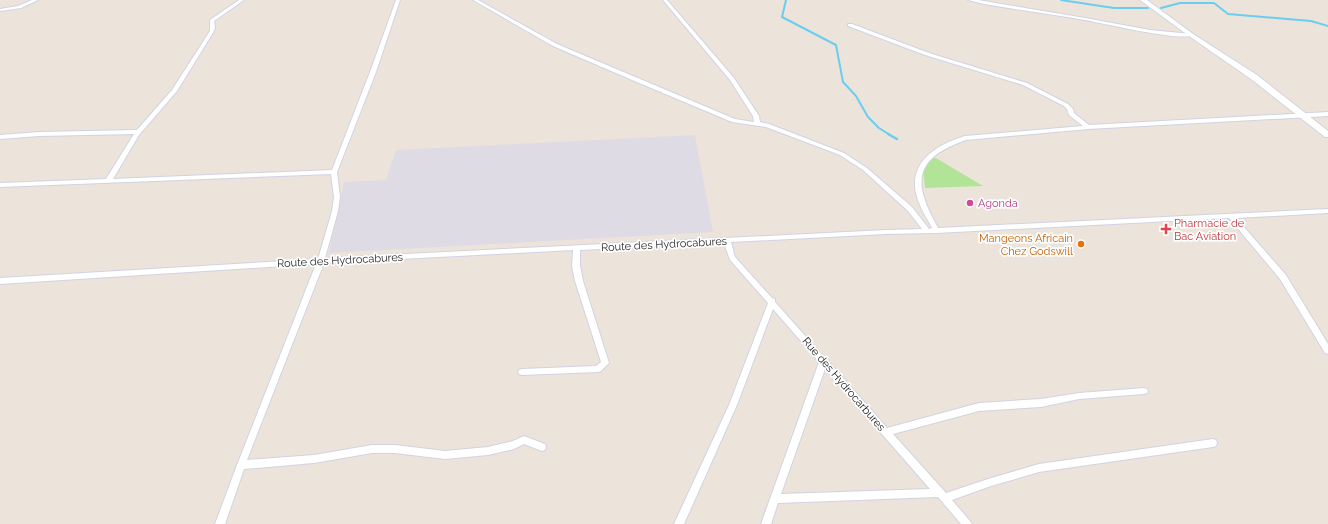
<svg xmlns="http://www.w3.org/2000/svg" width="1328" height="524" viewBox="0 0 1328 524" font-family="Raleway,sans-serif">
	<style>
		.industrial { fill: #dedbe4 }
		.green { fill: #b1e496 }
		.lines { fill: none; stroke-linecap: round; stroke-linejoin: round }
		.stream-far1 { stroke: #6bcdf0; stroke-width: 2 }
		.stream { stroke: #6bcdf0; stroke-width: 2.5 }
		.street-casing { stroke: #d0d3e2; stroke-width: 2 }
		.secondary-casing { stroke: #d0d3e2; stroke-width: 2 }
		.street { fill: #fff; fill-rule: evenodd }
		.secondary { fill: #fff; fill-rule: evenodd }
		.hotel-dot { fill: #d1479c; stroke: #fff; stroke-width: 1.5 }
		.health-dot { fill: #e0444e; stroke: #fff; stroke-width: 1.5 }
		.food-dot { fill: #e8710a; stroke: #fff; stroke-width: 1.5 }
		.labels { text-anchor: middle; stroke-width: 3.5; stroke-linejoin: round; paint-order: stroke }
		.hotel-label { font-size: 11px; fill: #b23c85; stroke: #fff; text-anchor: start }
		.health-label { font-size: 11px; fill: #be3a42; stroke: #fff; text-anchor: start }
		.food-label { font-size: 11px; fill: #c56008; stroke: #fff; text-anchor: end }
		.street-label { font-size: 11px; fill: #292929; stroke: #fff }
	</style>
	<rect width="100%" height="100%" fill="#ece4da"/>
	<!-- industrial -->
	<path class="industrial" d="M695 135 713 232 329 253 344 182 386 180 396 150Z"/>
	<!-- green -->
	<path class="green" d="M931 158H936L983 186 925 188 923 170Z"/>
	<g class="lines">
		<!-- stream-far1 -->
		<path class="stream-far1" d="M786 0 782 17 836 45 843 82 856 96 868 117 879 128 890 135
			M1061 0 1114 8H1148
			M1161 8 1180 3H1214L1228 14 1311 21 1328 26"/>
		<!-- stream -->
		<path class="stream" d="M888 134 897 139"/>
		<!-- street casing -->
		<g class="street-casing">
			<path id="street" d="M32 0H38L21 8 0 11V9L18 6Z
				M239 0H244L214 21 215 27 214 31 177 91 139 135 113 179 332 170 370 72 396 0H400L376 72 337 172 340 197 338 211 325 258 886 230 922 229 908 211 863 170 840 155 766 127 732 122 632 80 553 46 473 0H478L557 44 735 119 754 122 753 116 730 80 663 0H667L734 78 759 116 760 122 769 124 844 153 867 168 912 207 929 229 932 228C927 218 920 208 917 197 907 162 936 145 965 136L1083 126 1069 115 1067 109 1064 106 1023 85 925 55 848 26V24H852L929 53 1027 83 1068 104 1073 109 1074 113 1089 125 1328 112V116L1088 129 966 140C939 150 913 163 924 197 927 208 933 218 938 228L1328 209V213L1236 218 1286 275 1328 344V354L1325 353 1280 279 1229 218 936 233 886 234 731 242 735 257 772 298 775 299V302L824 357 827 358 828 361 887 428 979 403 1041 399 1079 393 1144 388 1147 389 1148 391 1147 393 1144 394 1079 399 1041 407 979 411 893 434 946 493 991 478 1039 464 1213 439 1216 440 1217 443 1216 446 1213 447 1039 472 991 486 952 500 970 521 972 524H961L938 497 778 503 771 524H761L819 362 773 309 737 405 684 524H674L729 405 768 303 730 260 724 243 580 250V266L583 281 609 363 601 371 598 372 522 375 519 374 518 372 519 370 522 369 596 366 601 362 575 281 572 266 573 250 324 263 247 460 314 455 372 445H395L445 451 488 447 513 441 524 436 545 444 546 447 545 450 542 451 524 444 514 449 488 455 445 459 395 453H372L314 463 244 469 225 524H215L237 465 316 264 0 284V278L318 259 332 211 334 197 331 174 0 187V183L106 179 134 134 39 136 0 139V135L39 132 137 130 172 90 210 31V20ZM825 369 930 489 781 494Z
				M968 0H978L1085 18 1150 30 1191 34 1193 35C1182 42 1102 23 1085 20 1051 14 1018 10 984 4Z"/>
		</g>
		<!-- secondary casing -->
		<g class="secondary-casing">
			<path id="secondary" d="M1140 0H1147L1193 34 1257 75 1328 131V137H1325L1251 79 1189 36Z"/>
		</g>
		<!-- street -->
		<use href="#street" class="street"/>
		<!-- secondary -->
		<use href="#secondary" class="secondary"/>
	</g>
	<!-- markers -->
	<circle class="hotel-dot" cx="970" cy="203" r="4"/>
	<path class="health-dot" d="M1164 223h4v4h4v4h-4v4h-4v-4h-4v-4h4z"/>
	<circle class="food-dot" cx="1081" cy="244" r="4"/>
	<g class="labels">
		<!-- hotel labels -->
		<g class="hotel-label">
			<text x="978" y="207">Agonda</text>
		</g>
		<!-- health labels -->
		<g class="health-label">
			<text x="1174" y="227">Pharmacie de<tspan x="1174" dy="13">Bac Aviation</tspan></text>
		</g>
		<!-- food labels -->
		<g class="food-label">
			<text x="1073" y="242">Mangeons Africain<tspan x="1073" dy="13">Chez Godswill</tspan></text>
		</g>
		<!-- street labels -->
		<g class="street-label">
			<text transform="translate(664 244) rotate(-3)" y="4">Route des Hydrocabures</text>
			<text transform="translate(340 260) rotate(-3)" y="4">Route des Hydrocabures</text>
			<text transform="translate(844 384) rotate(49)" y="4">Rue des Hydrocarbures</text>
		</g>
	</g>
</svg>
